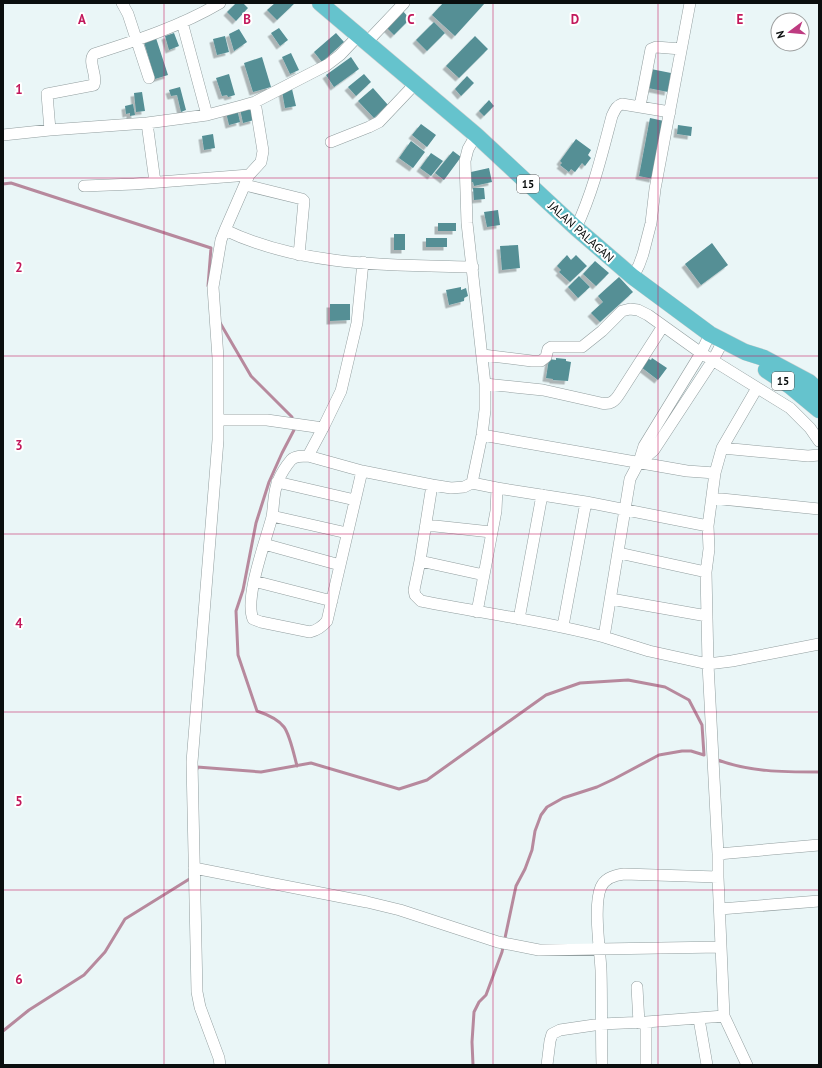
<svg xmlns="http://www.w3.org/2000/svg" width="822" height="1068" viewBox="0 0 822 1068" font-family="'PT Sans',sans-serif">
	<style>
		.lines { fill: none; stroke-linecap: round; stroke-linejoin: round }
		.stream { stroke: #b7899d; stroke-width: 3 }
		.building { fill: #548f95; filter: url(#shadow) }
		.minor-casing { stroke: #929e9f; stroke-width: 12 }
		.highway-casing { stroke: #cecfcf; stroke-width: 17 }
		.minor { stroke: #fff; stroke-width: 11 }
		.highway { stroke: #65c3cd; stroke-width: 16 }
		.grid { fill: none; stroke: #c2185b; stroke-width: 1; stroke-opacity: 0.55 }
		.labels { text-anchor: middle; stroke-width: 4; stroke-linejoin: round; paint-order: stroke }
		.shield { fill: #fff; stroke: #545656; stroke-width: 1 }
		.shield-label { font-size: 11px; font-weight: bold; fill: #0a0e0e }
		.street-label { font-size: 12px; fill: #0a0e0e; stroke: #fff }
		.grid-label { font-size: 13px; text-anchor: middle; font-weight: bold; fill: #c2185b; stroke: #fff; stroke-width: 4; stroke-linejoin: round; paint-order: stroke }
	</style>
	<defs>
		<filter id="shadow"><feDropShadow dx="-3.5" dy="3.5" stdDeviation="0" flood-color="#0004"/></filter>
	</defs>
	<rect width="100%" height="100%" fill="#eaf6f7"/>
	<g class="lines">
		<!-- stream -->
		<path class="stream" d="M3 184 11 183 211 248 208 286
			M219 321 251 376 292 417V420
			M293 426 294 430 282 453 269 482 256 523 243 590 236 611 238 655 257 711C266 714 278 719 284 727 290 735 294 755 297 766
			M715 759C748 772 784 772 819 772
			M197 769V767L261 772 311 763 399 789 427 780 546 695 580 683 628 680 665 687 689 700 702 725 704 755
			M3 1031 29 1010 84 975 105 952 125 919 191 878
			M473 1065 472 1042 474 1012 479 1002 486 995 502 952 516 886 525 869 532 850 535 831 541 815 547 807 563 798 597 787 614 779 659 755 682 751H691L704 755"/>
	</g>
	<!-- building -->
	<path class="building" d="M236 3H243L248 8 236 21 227 12Z
		M275 3H295L277 20 267 10Z
		M443 3H485L455 36 432 15Z
		M401 9 410 19 394 35 384 25Z
		M434 22 445 33 427 51 416 40Z
		M279 28 288 40 280 46 271 33Z
		M239 29 247 42 234 51 229 34Z
		M174 33 179 46 169 50 165 36Z
		M336 33 344 42 322 62 314 52Z
		M225 36 229 52 217 55 213 39Z
		M475 36 488 49 459 78 446 66Z
		M156 38 168 75 155 79 144 42Z
		M291 53 299 70 290 74 282 57Z
		M262 57 271 87 253 92 244 63Z
		M351 57 359 69 334 87 326 75Z
		M651 69 671 73 668 92 648 88Z
		M229 74 235 95 228 97 227 95 222 96 216 78Z
		M364 74 371 82 356 96 348 87Z
		M467 76 474 83 461 96 455 89Z
		M180 87 186 110 181 112 177 95 171 96 169 90Z
		M373 88 388 105 374 118 358 101Z
		M292 89 296 106 285 108 282 91Z
		M142 92 145 111 136 112 134 93Z
		M489 100 494 106 484 116 479 111Z
		M133 104 135 115 130 116V113L126 114 125 106Z
		M251 106 254 120 243 123 240 109Z
		M237 109 240 122 229 125 226 112Z
		M650 118 664 121 653 179 639 176Z
		M421 124 436 135 427 147 412 135Z
		M678 125 692 127 691 136 677 134Z
		M213 134 215 148 204 150 202 136Z
		M576 139 591 150 588 155 591 158 585 166 582 163 575 172 571 169 569 172 560 165 562 163 560 161Z
		M411 141 425 152 413 168 399 158Z
		M453 151 461 157 444 180 435 173Z
		M431 153 443 161 431 176 420 168Z
		M489 168 492 182 474 186 473 182 469 183 467 175 471 174V172Z
		M473 188H484L485 199 474 200Z
		M498 210 500 225 487 227 484 212Z
		M438 223H456V231H438Z
		M394 234H405V250H394Z
		M426 238H447V247H426Z
		M712 243 728 265 701 285 685 264Z
		M518 245 520 268 502 270 500 246Z
		M567 255 571 260 576 255 587 266 570 282 559 272 561 270 557 266Z
		M595 261 609 273 596 286 583 274Z
		M579 276 590 287 578 298 568 287Z
		M619 277 633 292 600 322 591 313 603 302 598 296Z
		M461 287V290L466 288 468 296 464 298V301L449 305 446 290Z
		M330 304H350V320L330 321Z
		M556 358 566 359V361L571 362 568 381 553 380V379L546 378 549 359 556 360Z
		M647 358 651 360 652 358 667 368 658 380 641 367Z"/>
	<g class="lines">
		<!-- minor casing -->
		<g class="minor-casing">
			<path id="minor" d="M122 3 128 14 149 78
				M182 22 207 115
				M366 43 404 3
				M255 102 263 151 261 162 249 175 225 230C302 267 390 265 473 267
				M640 106 651 49 656 47 681 49
				M147 123 155 182
				M50 130 47 94 94 85C98 75 87 62 94 54 138 40 181 26 220 3
				M3 135 50 130 147 123 207 115 241 106 255 102 327 65 340 55 358 36
				M331 142 369 127 379 122 415 84
				M245 185 302 199 304 201 299 255
				M84 186 134 184 249 175
				M576 228C593 192 602 154 612 116 615 110 616 106 622 104L670 112
				M633 277 639 265 643 254 651 223 655 189 690 3
				M483 355 532 361H541L546 357 548 349 551 347H582L602 331 622 311 630 309 638 310 648 315 701 353 790 408 810 428 819 441
				M485 384 543 390 601 403C611 405 615 401 620 393L663 326
				M218 420H267L323 428
				M482 435 687 471 715 473
				M722 448 808 456 819 455
				M308 456 323 428 341 391 357 323 363 262
				M640 462 654 450 713 360 723 341
				M362 471 327 621C322 627 318 630 310 632L261 622 253 619C244 598 266 540 272 517 274 506 273 492 278 481 281 474 286 466 291 460 295 456 302 456 308 456L362 471 432 485 451 488 464 487 472 483 482 435 485 410V384L467 223 465 161 468 149 476 135
				M277 482 355 500
				M472 483 497 488 586 502 708 526
				M432 485 420 561 414 590 415 595 421 601C482 613 544 621 604 637L630 479 639 462 644 446 701 353 710 334
				M712 498 819 509
				M272 516 347 533
				M426 525 491 532
				M264 544 340 565
				M619 553 706 572
				M420 561 484 575
				M254 581 332 601
				M611 599 707 616
				M477 612 496 511 497 488
				M519 619 542 495
				M563 626 586 502
				M604 637 649 651 708 664 706 572 709 549 708 526 715 473 722 448 757 388
				M718 854 819 845
				M194 868 367 902 400 910 498 942 539 950 721 947
				M720 909 819 901
				M637 987 639 1023
				M699 1019 707 1065
				M646 1022V1065
				M220 1065 219 1058 200 1007 197 992 192 762 218 440V358L213 287 221 240 225 230
				M547 1065 550 1041 552 1034 560 1030 601 1024 646 1022 724 1016
				M602 1065C601 1033 602 1001 601 970 600 950 593 905 601 887 605 878 615 875 624 874L718 877
				M747 1065 724 1016 718 877V854L708 664 732 661 819 644"/>
		</g>
		<!-- highway casing -->
		<g class="highway-casing">
			<path id="highway" d="M320 3 476 135 576 228 633 277 710 334 745 352 764 358 809 382 819 391
				M766 370 790 386 819 410"/>
		</g>
		<!-- minor -->
		<use href="#minor" class="minor"/>
		<!-- highway -->
		<use href="#highway" class="highway"/>
	</g>
	<!-- grid -->
	<path class="grid" d="M164 3V1065M329 3V1065M493 3V1065M658 3V1065M3 178H819M3 356H819M3 534H819M3 712H819M3 890H819"/>
	<g class="labels">
		<!-- shield labels -->
		<g class="shield">
			<rect x="517" y="175" width="22" height="18" rx="3"/>
			<rect x="772" y="372" width="22" height="18" rx="3"/>
		</g>
		<g class="shield-label">
			<text x="528" y="188">15</text>
			<text x="783" y="385">15</text>
		</g>
		<!-- street labels -->
		<g class="street-label">
			<text transform="translate(581 232) rotate(42)" y="4">JALAN PALAGAN</text>
		</g>
	</g>
	<g class="grid-label">
		<text x="82" y="24">A</text>
		<text x="247" y="24">B</text>
		<text x="411" y="24">C</text>
		<text x="575" y="24">D</text>
		<text x="740" y="24">E</text>
		<text x="19" y="94">1</text>
		<text x="19" y="272">2</text>
		<text x="19" y="450">3</text>
		<text x="19" y="628">4</text>
		<text x="19" y="806">5</text>
		<text x="19" y="984">6</text>
	</g>
	<!-- border -->
	<rect width="822" height="1068" fill="none" stroke="#0a0e0e" stroke-width="8"/>
	<!-- north arrow -->
	<g transform="translate(790 32) rotate(254)"><circle r="19" fill="#ffffff" stroke="#9d9f9f"/>
	<path d="M0-3L7 15L0 10L-7 15Z" fill="#be3b81"/>
	<text y="-6" font-size="11" font-weight="bold" text-anchor="middle" fill="#0a0e0e">N</text>
	</g>
</svg>
